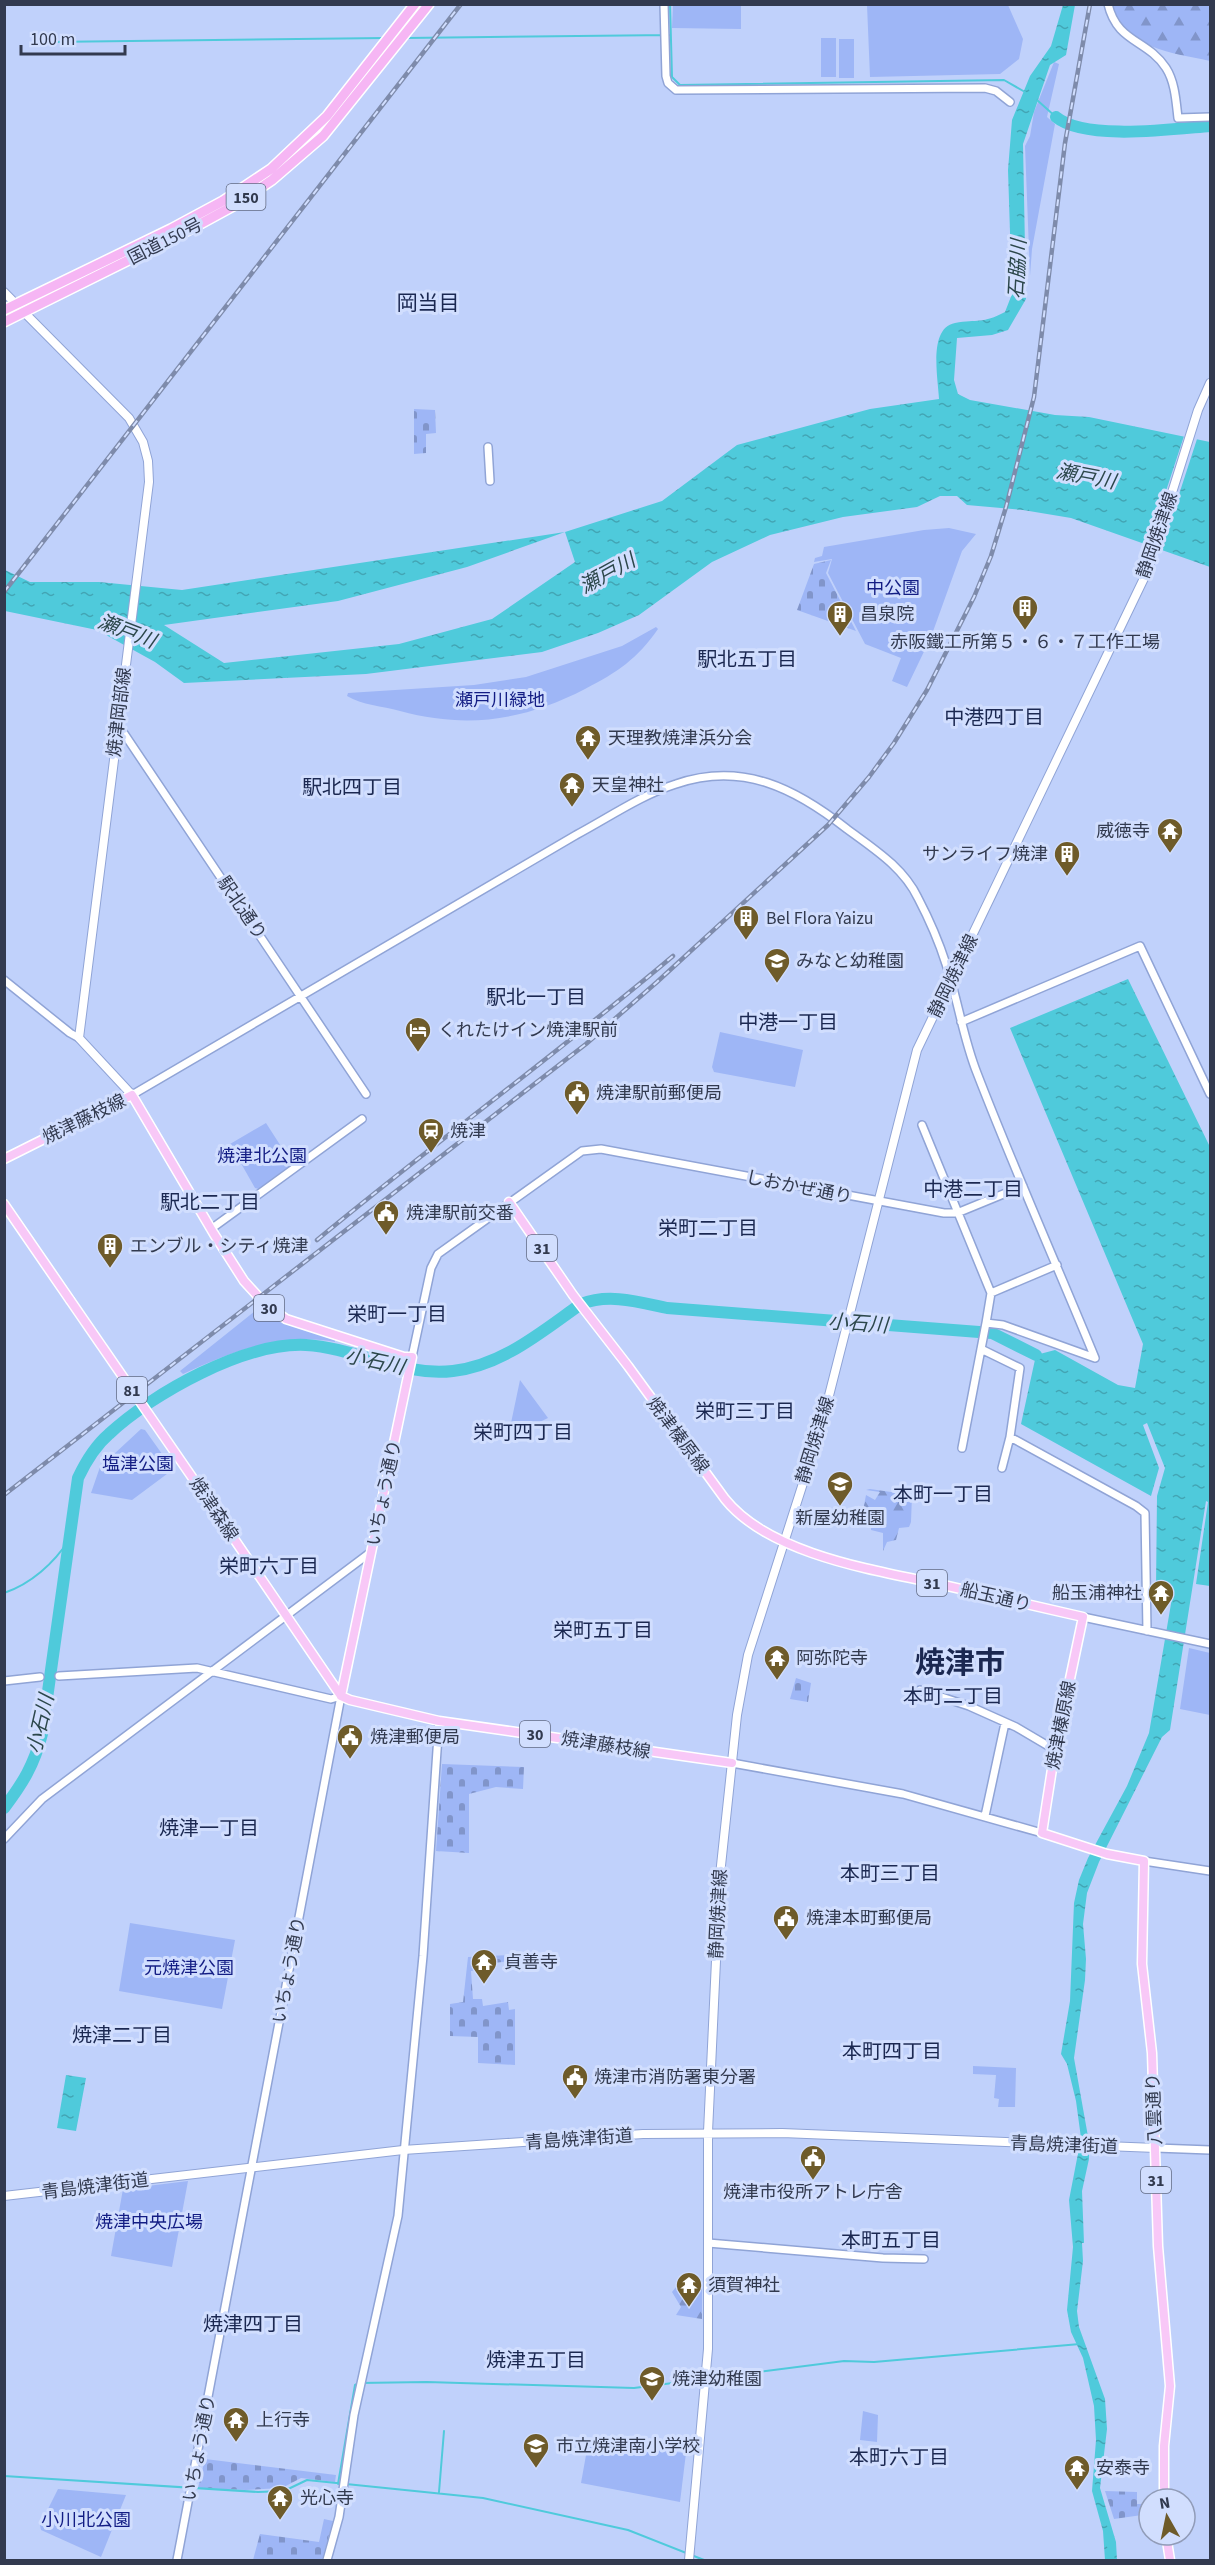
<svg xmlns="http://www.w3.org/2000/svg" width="1215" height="2565" viewBox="0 0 1215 2565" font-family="'Source Sans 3','Noto Sans JP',sans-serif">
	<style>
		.green { fill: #9eb6f6 }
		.forest { fill: url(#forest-firs) }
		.cemetery { fill: url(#cemetery-stones) }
		.water { fill: url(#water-ripples); fill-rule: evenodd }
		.pier { fill: #c0d1fb }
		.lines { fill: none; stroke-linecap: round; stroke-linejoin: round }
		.stream { stroke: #4fcadb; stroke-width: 2 }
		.river { stroke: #4fcadb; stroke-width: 12 }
		.tertiary-casing { stroke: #90a4d6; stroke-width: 10 }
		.secondary-casing { stroke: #90a4d6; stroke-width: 10 }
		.primary-casing { stroke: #fff; stroke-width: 11 }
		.trunk-casing { stroke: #fff; stroke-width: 12 }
		.tertiary { stroke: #fff; stroke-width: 7 }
		.secondary { stroke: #fff; stroke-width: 8 }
		.primary { stroke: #f8c8f7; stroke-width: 8 }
		.trunk { stroke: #f6b6f4; stroke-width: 9 }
		.rail-casing { stroke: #7e8bab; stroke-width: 4.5 }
		.rail { stroke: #d1defe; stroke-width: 2; stroke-dasharray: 7; stroke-linecap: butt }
		.primary-bridge-casing { stroke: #fff; stroke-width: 11; stroke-linecap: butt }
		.primary-bridge { stroke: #f8c8f7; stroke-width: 8 }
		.labels { text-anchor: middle; stroke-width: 6; stroke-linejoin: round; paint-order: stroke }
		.shield { fill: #d1defe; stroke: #626b84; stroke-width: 1.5 }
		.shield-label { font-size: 16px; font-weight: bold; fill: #323a4f }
		.street-label { font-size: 18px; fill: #323a4f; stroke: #d1defe }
		.park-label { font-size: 18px; fill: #131d84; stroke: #d1defe }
		.poi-label { font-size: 18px; fill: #323a4f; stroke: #d1defe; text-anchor: start }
		.water-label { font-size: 20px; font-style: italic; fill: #2c474b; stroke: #d1defe }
		.neighbourhood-label { font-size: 20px; fill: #1b2851; stroke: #d1defe }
		.quarter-label { font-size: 21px; fill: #1b2851; stroke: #d1defe }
		.town-label { font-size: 30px; font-weight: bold; fill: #1b2851; stroke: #d1defe }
	</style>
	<defs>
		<pattern id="forest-firs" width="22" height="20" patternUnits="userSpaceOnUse" patternTransform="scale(1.5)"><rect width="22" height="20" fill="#9eb6f6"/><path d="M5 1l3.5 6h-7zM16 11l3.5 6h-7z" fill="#8195ca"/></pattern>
		<pattern id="cemetery-stones" width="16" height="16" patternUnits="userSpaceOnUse" patternTransform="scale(1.5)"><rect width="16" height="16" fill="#9eb6f6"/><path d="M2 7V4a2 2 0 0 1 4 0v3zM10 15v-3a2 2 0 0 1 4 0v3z" fill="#8195ca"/></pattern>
		<pattern id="water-ripples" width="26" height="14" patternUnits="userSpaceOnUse" patternTransform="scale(1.5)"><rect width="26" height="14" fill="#4fcadb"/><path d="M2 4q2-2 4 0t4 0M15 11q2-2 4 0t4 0" fill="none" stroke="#42a5b4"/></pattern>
	</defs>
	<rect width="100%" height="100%" fill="#c0d1fb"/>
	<!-- green -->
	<path class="green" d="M673 5H741V29L672 28Z
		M867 5H1008L1023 39 1019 59 1000 74 870 77Z
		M821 38H836V77H821Z
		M839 39H854V78H839Z
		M1054 62 1059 64 1047 117 1055 124 1032 249 1030 276 1025 146 1030 136 1034 112Z
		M949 528 976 534 962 551 931 637 907 687 892 681 901 658 865 644 828 573 832 559 814 562 815 558 822 556 824 547 924 530Z
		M656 627 658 629C637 659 618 672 585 689 523 721 467 729 400 711 382 706 362 705 347 696L348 693 474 685 526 677 622 646Z
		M720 1032 803 1050 795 1087 714 1072 712 1067Z
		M266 1123 293 1165 259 1189 255 1188 230 1144Z
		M260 1307 285 1323 335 1340V1342C283 1332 230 1352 183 1374L180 1371Z
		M520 1380 548 1418 525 1429H514L511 1423Z
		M141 1429 145 1430 172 1468 171 1471 132 1500 91 1493 100 1467Z
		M1189 1648 1210 1653V1715L1180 1709Z
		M130 1923 235 1940 222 2009 119 1991Z
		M973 2066 1016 2068 1015 2107H998L999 2099 994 2098 996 2075 973 2074Z
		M188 2181 172 2267 111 2256 123 2189Z
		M863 2411 878 2415 877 2442 860 2440Z
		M588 2444 686 2453 680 2502 581 2483Z
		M58 2489 126 2495 101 2557 41 2530 40 2525Z"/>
	<!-- forest -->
	<path class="forest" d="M1111 5H1210V61C1169 52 1128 49 1111 5Z
		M870 1489 912 1495 911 1522 909 1527 899 1528 896 1540 887 1542 883 1551V1533L871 1530V1520L862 1516 866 1495 875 1500 880 1492 866 1490Z
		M681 2281 702 2285V2319L676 2315 681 2307 672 2292Z"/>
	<!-- cemetery -->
	<path class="cemetery" d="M414 409 435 410 436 433 426 434V453L414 454Z
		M831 560 826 573 856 631 797 610 814 564Z
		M796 1678 811 1683 808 1702 790 1699Z
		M442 1764 524 1767 523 1789 496 1787 469 1794V1853L436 1851Z
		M510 1955 511 1961 478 1965V1970L471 1971 473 1999H482L483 2006 508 2002 509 2010 515 2009V2065L478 2063V2037L450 2036V2004L463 2002 468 1957Z
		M205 2459 336 2475 335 2482 301 2478 282 2488 246 2490 198 2488Z
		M1105 2491 1137 2492V2504H1149V2514L1114 2519Z
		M324 2519 333 2521 322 2560H253L260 2534 319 2542Z"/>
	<!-- water -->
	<path class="water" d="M1063 5H1075L1066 55 1050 65 1023 144 1026 299 1008 330 992 335 957 338 954 380 958 394 970 400 1055 415 1089 417 1210 442V567L1071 518 1023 510 967 505 957 496H940L917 507 843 517 770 535 712 562 639 615 598 633 542 652 366 674 184 683 155 662 97 630 5 611V570L30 582H99L182 590 565 532 662 501 737 445 870 409 939 399C938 378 928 328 955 323 978 319 982 324 1005 312L1012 294 1008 170 1012 120 1030 76 1051 46ZM565 532 575 562 492 619 399 644 224 663 164 625 338 601 467 567Z
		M1128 979 1210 1147V1586L1196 1584 1208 1502 1206 1501 1170 1730 1162 1737 1099 1862 1087 1893 1083 1924 1086 1959 1085 1980 1074 2058 1089 2142V2159L1082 2191 1084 2243H1082L1083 2261 1077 2311 1079 2327 1105 2399 1107 2429 1100 2488 1116 2542 1117 2560H1105L1103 2531 1092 2491 1096 2440 1094 2406 1083 2358 1071 2332 1067 2310 1073 2247 1069 2200 1081 2138 1076 2101 1067 2064 1061 2054 1070 2001 1074 1903 1079 1880 1088 1858 1127 1786 1149 1733 1173 1592 1156 1588 1157 1496 1165 1468 1147 1423 1143 1425 1159 1468 1151 1496 1021 1424 1036 1355 1055 1350 1118 1385 1135 1388 1143 1344 1010 1028Z
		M66 2075 86 2078 76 2131 57 2128Z"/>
	<!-- pier -->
	<path class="pier" d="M1185 433 1198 436 1160 553 1147 549Z"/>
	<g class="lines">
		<!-- stream -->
		<path class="stream" d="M670 4 672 77 680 85 1004 80 1025 92
			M406 38 670 35
			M47 42 385 38
			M1037 100 1056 117
			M4 1593C31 1584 54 1563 69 1540
			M4 2476 258 2492 284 2491 307 2480 483 2498 628 2530 704 2560
			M338 2484 355 2385 359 2383 427 2382 634 2388 844 2361 874 2362 1080 2344
			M439 2492 444 2431"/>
		<!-- river -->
		<path class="river" d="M1056 117C1085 141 1173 129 1210 126
			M4 1808C23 1783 34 1765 42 1734L78 1478C86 1461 95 1446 109 1434 153 1393 245 1342 306 1345 356 1348 402 1377 453 1371 503 1365 541 1332 581 1304 609 1293 639 1302 667 1308L992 1333 1036 1355"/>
		<!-- tertiary casing -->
		<g class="tertiary-casing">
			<path id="tertiary" d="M664 4 666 76 668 83 676 90 985 88 996 91 1010 102
				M1108 4C1117 43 1147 39 1166 68 1175 82 1176 101 1178 118L1210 117
				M488 447 490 481
				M117 723 366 1094
				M4 980 70 1033 79 1038
				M961 1022 1140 946 1210 1094
				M132 1095 576 835C608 818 641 795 676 784 743 761 796 789 847 829 874 849 903 867 918 898 929 919 939 942 946 964 958 1000 963 1038 977 1073 1014 1169 1056 1263 1095 1358L1003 1325 986 1323 991 1293 922 1125
				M211 1229 362 1119
				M991 1293 1057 1265
				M981 1349 1020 1368 1010 1437 1136 1506 1145 1513 1147 1631
				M412 1357 431 1268 438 1254 582 1151 601 1149 944 1213H957L1023 1186
				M962 1448 986 1323
				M1002 1468 1010 1437
				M1083 1617 1210 1644
				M59 1676 197 1668 331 1699 341 1696 177 2560
				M4 1681 40 1677
				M920 1690 969 1706 1016 1727 1055 1750
				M732 1763 903 1794 1042 1833
				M985 1816 1005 1723
				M4 1839 42 1799 371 1552
				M1144 1861 1210 1871
				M1156 2148 1210 2150
				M708 2243 883 2258 924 2259
				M327 2560 339 2517 354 2415 398 2216 423 1956 439 1721"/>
		</g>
		<!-- secondary casing -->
		<g class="secondary-casing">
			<path id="secondary" d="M4 292 129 418 143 442 148 461 149 482 79 1038 132 1095
				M4 2196 403 2150 643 2134 782 2133 1156 2148
				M689 2560 708 2349V2132L720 1875 737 1715 748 1655 821 1427 917 1050 1147 572 1198 410 1210 383"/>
		</g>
		<!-- primary casing -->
		<g class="primary-casing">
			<path id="primary" d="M4 1159 132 1095 214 1234 244 1281 265 1304 286 1319 404 1357H412L341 1696
				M509 1202 573 1295 628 1366 725 1499C769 1554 873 1570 939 1584 987 1595 1035 1606 1083 1617L1055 1750 1042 1833 1107 1854 1144 1861 1142 1964 1152 2053 1158 2246 1170 2386 1164 2446V2499
				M4 1204 70 1300
				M194 1480 341 1696
				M341 1696 350 1700 439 1721 732 1763
				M1166 2535 1170 2560"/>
		</g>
		<!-- trunk casing -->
		<g class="trunk-casing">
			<path id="trunk" d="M4 310 171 229 223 201 271 169 327 116 415 4
				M4 322 191 229 235 205 272 180 323 136 429 4"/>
		</g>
		<!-- tertiary -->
		<use href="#tertiary" class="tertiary"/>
		<!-- secondary -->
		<use href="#secondary" class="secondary"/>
		<!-- primary -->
		<use href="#primary" class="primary"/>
		<!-- trunk -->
		<use href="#trunk" class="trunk"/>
		<!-- rail casing -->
		<g class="rail-casing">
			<path id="rail" d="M4 592 461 4
				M317 1240C434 1143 557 1054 673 956
				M4 1495 586 1044 657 982 828 825 869 777 894 743 927 690 974 597 991 556 1006 507 1034 397 1065 143 1090 4"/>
		</g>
		<!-- rail -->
		<use href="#rail" class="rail"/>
		<!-- primary-bridge casing -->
		<g class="primary-bridge-casing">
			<path id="primary-bridge" d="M70 1300 194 1480"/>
		</g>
		<!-- primary-bridge -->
		<use href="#primary-bridge" class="primary-bridge"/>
	</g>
	<!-- icons -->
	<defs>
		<g id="building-pin" transform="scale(1.35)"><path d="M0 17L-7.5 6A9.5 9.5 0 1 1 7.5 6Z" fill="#6e5b2a" stroke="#d1defe"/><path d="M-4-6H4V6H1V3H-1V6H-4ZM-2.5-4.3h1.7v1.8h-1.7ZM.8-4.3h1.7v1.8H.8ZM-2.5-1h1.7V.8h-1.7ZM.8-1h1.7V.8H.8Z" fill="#fff"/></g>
		<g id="temple-pin" transform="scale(1.35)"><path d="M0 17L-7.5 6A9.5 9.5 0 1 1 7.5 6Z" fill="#6e5b2a" stroke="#d1defe"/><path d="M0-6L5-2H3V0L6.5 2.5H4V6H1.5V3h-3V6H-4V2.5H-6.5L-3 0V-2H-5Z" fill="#fff"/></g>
		<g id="school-pin" transform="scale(1.35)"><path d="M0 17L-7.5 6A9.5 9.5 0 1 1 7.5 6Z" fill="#6e5b2a" stroke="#d1defe"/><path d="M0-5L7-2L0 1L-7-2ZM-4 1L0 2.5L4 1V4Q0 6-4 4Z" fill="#fff"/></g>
		<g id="hotel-pin" transform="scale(1.35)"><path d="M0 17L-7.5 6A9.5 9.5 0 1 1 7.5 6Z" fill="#6e5b2a" stroke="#d1defe"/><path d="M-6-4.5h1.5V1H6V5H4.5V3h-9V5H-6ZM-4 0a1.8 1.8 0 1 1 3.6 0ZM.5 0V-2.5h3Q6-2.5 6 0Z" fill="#fff"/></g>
		<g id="civic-pin" transform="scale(1.35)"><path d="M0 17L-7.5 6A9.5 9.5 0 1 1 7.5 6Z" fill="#6e5b2a" stroke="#d1defe"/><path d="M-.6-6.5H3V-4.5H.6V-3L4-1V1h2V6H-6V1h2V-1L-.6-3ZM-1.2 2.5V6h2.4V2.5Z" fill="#fff"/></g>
		<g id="station-pin" transform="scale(1.35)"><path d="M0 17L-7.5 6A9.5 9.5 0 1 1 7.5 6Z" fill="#6e5b2a" stroke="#d1defe"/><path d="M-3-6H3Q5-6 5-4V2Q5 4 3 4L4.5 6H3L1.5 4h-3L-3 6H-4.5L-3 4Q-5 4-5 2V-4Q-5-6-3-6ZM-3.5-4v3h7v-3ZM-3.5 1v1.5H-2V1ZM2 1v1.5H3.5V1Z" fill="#fff"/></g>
	</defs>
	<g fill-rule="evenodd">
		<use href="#building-pin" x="1025" y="608"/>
		<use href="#building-pin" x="840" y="614"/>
		<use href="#temple-pin" x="588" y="738"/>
		<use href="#temple-pin" x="572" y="785"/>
		<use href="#temple-pin" x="1170" y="831"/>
		<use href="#building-pin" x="1067" y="854"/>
		<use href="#building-pin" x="746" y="918"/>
		<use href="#school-pin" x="777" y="961"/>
		<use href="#hotel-pin" x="418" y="1030"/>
		<use href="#civic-pin" x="577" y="1093"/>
		<use href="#station-pin" x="431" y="1131"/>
		<use href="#civic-pin" x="386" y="1213"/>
		<use href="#building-pin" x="110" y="1246"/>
		<use href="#school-pin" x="840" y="1484"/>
		<use href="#temple-pin" x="1161" y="1593"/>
		<use href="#temple-pin" x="777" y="1658"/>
		<use href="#civic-pin" x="350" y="1737"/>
		<use href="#civic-pin" x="786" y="1918"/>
		<use href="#temple-pin" x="484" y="1962"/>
		<use href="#civic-pin" x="575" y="2077"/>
		<use href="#civic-pin" x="813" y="2158"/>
		<use href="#temple-pin" x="689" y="2285"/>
		<use href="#school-pin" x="652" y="2379"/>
		<use href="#temple-pin" x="236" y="2420"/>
		<use href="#school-pin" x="536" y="2446"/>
		<use href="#temple-pin" x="1077" y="2468"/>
		<use href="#temple-pin" x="280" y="2498"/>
	</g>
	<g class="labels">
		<!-- shield labels -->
		<g class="shield">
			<rect x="226.5" y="184" width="39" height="26" rx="4.5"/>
			<rect x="527" y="1235" width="30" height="26" rx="4.5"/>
			<rect x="254" y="1295" width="30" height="26" rx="4.5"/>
			<rect x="117" y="1377" width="30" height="26" rx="4.5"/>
			<rect x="917" y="1570" width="30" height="26" rx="4.5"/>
			<rect x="520" y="1721" width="30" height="26" rx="4.5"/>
			<rect x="1141" y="2167" width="30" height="26" rx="4.5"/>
		</g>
		<g class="shield-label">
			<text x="246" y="203">150</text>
			<text x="542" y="1254">31</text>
			<text x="269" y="1314">30</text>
			<text x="132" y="1396">81</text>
			<text x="932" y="1589">31</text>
			<text x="535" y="1740">30</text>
			<text x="1156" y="2186">31</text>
		</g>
		<!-- street labels -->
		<g class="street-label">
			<text transform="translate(165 241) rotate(-27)" y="6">国道150号</text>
			<text transform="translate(1157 535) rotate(-71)" y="6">静岡焼津線</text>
			<text transform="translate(119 712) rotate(-83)" y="6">焼津岡部線</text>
			<text transform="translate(242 908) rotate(56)" y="6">駅北通り</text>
			<text transform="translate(953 976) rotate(-64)" y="6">静岡焼津線</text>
			<text transform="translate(84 1119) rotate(-26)" y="6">焼津藤枝線</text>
			<text transform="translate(799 1187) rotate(11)" y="6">しおかぜ通り</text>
			<text transform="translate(678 1435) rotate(53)" y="6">焼津榛原線</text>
			<text transform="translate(815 1440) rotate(-73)" y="6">静岡焼津線</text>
			<text transform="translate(384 1493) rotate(-78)" y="6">いちょう通り</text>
			<text transform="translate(214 1509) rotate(56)" y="6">焼津森線</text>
			<text transform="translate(996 1597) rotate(13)" y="6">船玉通り</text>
			<text transform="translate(1061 1725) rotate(-79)" y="6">焼津榛原線</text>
			<text transform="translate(606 1745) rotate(9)" y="6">焼津藤枝線</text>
			<text transform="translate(718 1914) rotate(-87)" y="6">静岡焼津線</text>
			<text transform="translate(289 1970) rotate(-79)" y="6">いちょう通り</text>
			<text transform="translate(1154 2109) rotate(-92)" y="6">八雲通り</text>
			<text transform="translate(579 2139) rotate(-4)" y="6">青島焼津街道</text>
			<text transform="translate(1064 2145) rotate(2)" y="6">青島焼津街道</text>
			<text transform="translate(95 2186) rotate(-7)" y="6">青島焼津街道</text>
			<text transform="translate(199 2448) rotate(-79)" y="6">いちょう通り</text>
		</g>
		<!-- park labels -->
		<g class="park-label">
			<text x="893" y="594">中公園</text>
			<text x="500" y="706">瀬戸川緑地</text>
			<text x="262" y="1162">焼津北公園</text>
			<text x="138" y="1470">塩津公園</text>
			<text x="189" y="1974">元焼津公園</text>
			<text x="149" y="2228">焼津中央広場</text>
			<text x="86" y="2526">小川北公園</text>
		</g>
		<!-- poi labels -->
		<g class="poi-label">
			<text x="860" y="620">昌泉院</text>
			<text x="1025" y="648" text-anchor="middle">赤阪鐵工所第５・６・７工作工場</text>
			<text x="608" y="744">天理教焼津浜分会</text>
			<text x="592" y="791">天皇神社</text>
			<text x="1150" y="837" text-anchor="end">威徳寺</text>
			<text x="1048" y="860" text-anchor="end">サンライフ焼津</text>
			<text x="766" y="924">Bel Flora Yaizu</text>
			<text x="796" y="967">みなと幼稚園</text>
			<text x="438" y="1036">くれたけイン焼津駅前</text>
			<text x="596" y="1099">焼津駅前郵便局</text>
			<text x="450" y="1137">焼津</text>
			<text x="406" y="1219">焼津駅前交番</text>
			<text x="130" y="1252">エンブル・シティ焼津</text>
			<text x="840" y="1524" text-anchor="middle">新屋幼稚園</text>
			<text x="1142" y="1599" text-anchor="end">船玉浦神社</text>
			<text x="796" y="1664">阿弥陀寺</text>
			<text x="370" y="1743">焼津郵便局</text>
			<text x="806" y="1924">焼津本町郵便局</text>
			<text x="504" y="1968">貞善寺</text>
			<text x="594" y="2083">焼津市消防署東分署</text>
			<text x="813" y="2198" text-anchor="middle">焼津市役所アトレ庁舎</text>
			<text x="708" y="2291">須賀神社</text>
			<text x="672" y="2385">焼津幼稚園</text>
			<text x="256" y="2426">上行寺</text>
			<text x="556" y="2452">市立焼津南小学校</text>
			<text x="1096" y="2474">安泰寺</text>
			<text x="300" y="2504">光心寺</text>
		</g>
		<!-- water labels -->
		<g class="water-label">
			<text transform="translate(1017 269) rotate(-87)" y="7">石脇川</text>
			<text transform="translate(1086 476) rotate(11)" y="7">瀬戸川</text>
			<text transform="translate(607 573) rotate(-29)" y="7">瀬戸川</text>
			<text transform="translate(127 631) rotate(21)" y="7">瀬戸川</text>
			<text transform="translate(858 1323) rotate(4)" y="7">小石川</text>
			<text transform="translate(375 1361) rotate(12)" y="7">小石川</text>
			<text transform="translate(40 1724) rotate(-77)" y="7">小石川</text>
		</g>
		<!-- neighbourhood labels -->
		<g class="neighbourhood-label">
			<text x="747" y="666">駅北五丁目</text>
			<text x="994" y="724">中港四丁目</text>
			<text x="352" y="794">駅北四丁目</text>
			<text x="536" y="1004">駅北一丁目</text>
			<text x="788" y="1029">中港一丁目</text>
			<text x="973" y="1196">中港二丁目</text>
			<text x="210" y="1209">駅北二丁目</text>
			<text x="708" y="1235">栄町二丁目</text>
			<text x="397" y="1321">栄町一丁目</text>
			<text x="745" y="1418">栄町三丁目</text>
			<text x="523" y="1439">栄町四丁目</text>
			<text x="943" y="1501">本町一丁目</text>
			<text x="269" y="1573">栄町六丁目</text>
			<text x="603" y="1637">栄町五丁目</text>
			<text x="953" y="1703">本町二丁目</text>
			<text x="209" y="1835">焼津一丁目</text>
			<text x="890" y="1880">本町三丁目</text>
			<text x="122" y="2042">焼津二丁目</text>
			<text x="892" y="2058">本町四丁目</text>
			<text x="891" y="2247">本町五丁目</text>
			<text x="253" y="2331">焼津四丁目</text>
			<text x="536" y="2367">焼津五丁目</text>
			<text x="899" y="2464">本町六丁目</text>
		</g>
		<!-- quarter labels -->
		<g class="quarter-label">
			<text x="428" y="310">岡当目</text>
		</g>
		<!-- town labels -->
		<g class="town-label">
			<text x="960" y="1673">焼津市</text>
		</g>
	</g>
	<!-- border -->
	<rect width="1215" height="2565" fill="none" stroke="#323a4f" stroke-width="12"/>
	<!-- north arrow -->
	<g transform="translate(1167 2517) rotate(351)"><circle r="28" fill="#d1defe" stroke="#919cb8" stroke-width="1.5"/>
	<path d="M0-4.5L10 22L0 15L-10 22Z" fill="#6e5b2a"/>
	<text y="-9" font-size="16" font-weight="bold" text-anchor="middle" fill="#323a4f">N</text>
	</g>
	<!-- scale -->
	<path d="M21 45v9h104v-9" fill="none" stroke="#323a4f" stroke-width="3"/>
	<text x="30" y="45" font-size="18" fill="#323a4f" stroke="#d1defe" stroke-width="4.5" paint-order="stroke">100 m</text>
</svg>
